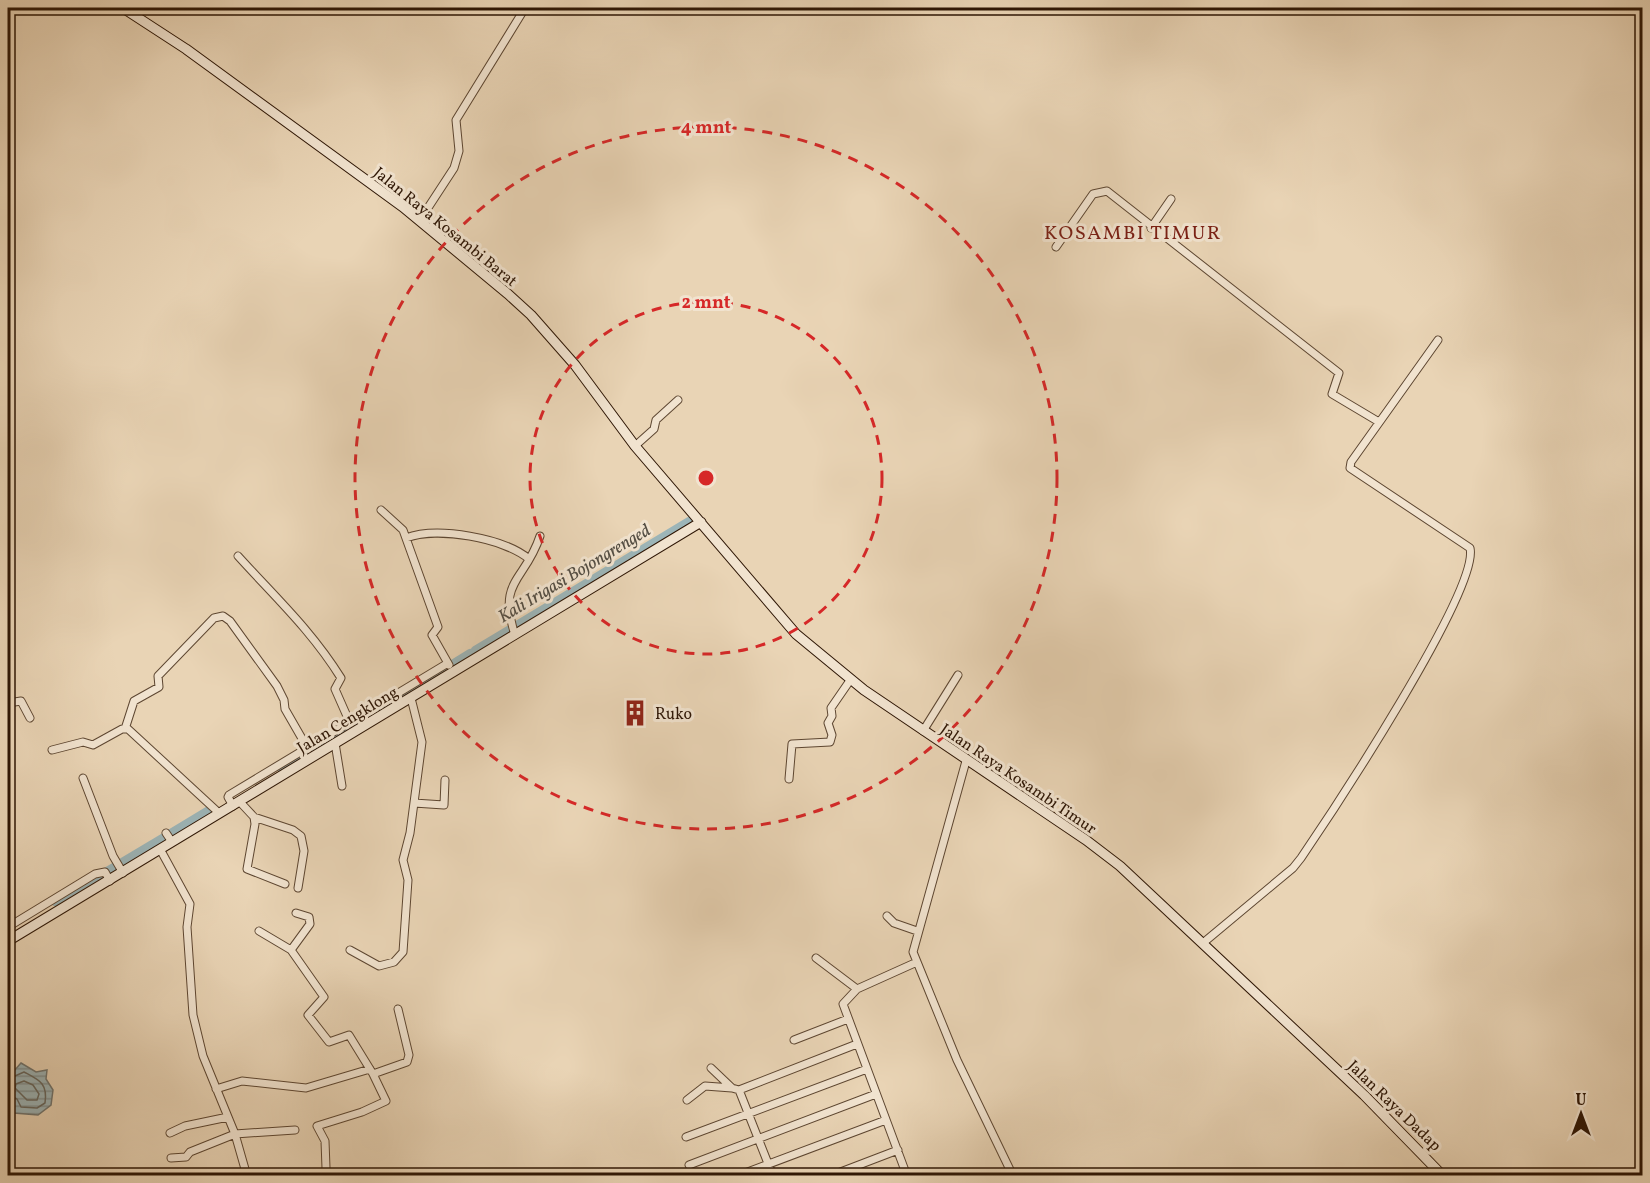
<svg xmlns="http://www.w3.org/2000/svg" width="1650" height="1183" viewBox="0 0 1650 1183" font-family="Vollkorn,serif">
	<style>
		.water { fill: url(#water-rules); stroke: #707570; stroke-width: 1.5 }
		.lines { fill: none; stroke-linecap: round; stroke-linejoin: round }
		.shore { stroke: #65665e; stroke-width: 1.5 }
		.canal { stroke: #9cb5b8; stroke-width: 8 }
		.minor-casing { stroke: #5d4631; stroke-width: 9 }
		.secondary-casing { stroke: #2e1605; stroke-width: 11 }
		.minor { stroke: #f1e3cf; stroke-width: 7 }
		.secondary { stroke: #f1e3cf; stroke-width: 9 }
		.ring { fill: none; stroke: #d62828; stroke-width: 3; stroke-dasharray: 10 8 }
		.labels { text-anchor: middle; stroke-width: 6; stroke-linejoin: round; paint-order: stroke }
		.street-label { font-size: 16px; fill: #2e1605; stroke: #f1e3cf }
		.poi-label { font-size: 16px; fill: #2e1605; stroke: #f1e3cf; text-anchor: start }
		.water-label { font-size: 18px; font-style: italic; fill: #544e44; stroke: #f1e3cf }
		.quarter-label { font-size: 20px; letter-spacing: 1.5px; fill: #7a1f14; stroke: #f1e3cf }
		.centre { fill: #d62828; stroke: #f1e3cf; stroke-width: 3 }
		.ring-label { font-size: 18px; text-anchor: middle; font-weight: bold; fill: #d62828; stroke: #f1e3cf; stroke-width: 6; stroke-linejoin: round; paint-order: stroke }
	</style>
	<defs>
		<pattern id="water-rules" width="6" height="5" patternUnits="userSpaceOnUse" patternTransform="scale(1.5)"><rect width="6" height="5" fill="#9cb5b8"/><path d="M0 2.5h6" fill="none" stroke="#809294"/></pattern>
	</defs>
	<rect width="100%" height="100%" fill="#e9d4b5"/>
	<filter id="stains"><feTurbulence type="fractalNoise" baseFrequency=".00333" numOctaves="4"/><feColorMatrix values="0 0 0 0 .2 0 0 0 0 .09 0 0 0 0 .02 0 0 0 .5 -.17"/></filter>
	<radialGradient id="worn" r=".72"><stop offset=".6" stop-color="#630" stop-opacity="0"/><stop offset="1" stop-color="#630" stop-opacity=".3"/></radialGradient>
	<!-- water -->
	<path class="water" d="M21 1063 36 1072 47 1070 46 1079 53 1090 51 1105 38 1115 14 1113 13 1104 8 1100V1084L12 1082 8 1080V1070L14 1071Z"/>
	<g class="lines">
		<!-- shore -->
		<path class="shore" d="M8 1076H15L24 1072C39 1080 48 1083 45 1103L37 1108 21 1107 17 1099 8 1095
			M24 1081 33 1085 39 1094 37 1100H27L15 1088 16 1084Z"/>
		<!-- canal -->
		<path class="canal" d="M475 650 689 521
			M325 743 470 653
			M280 767 320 747
			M169 834 212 808
			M55 902 164 837"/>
		<!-- minor casing -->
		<g class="minor-casing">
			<path id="minor" d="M420 220 454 168 459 151 456 120 525 8
				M1151 228 1171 199
				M1056 247 1093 194 1107 191 1339 373 1332 394 1379 422
				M635 446 654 429 656 420 678 400
				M381 510 403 530 438 627 432 635 449 665
				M406 538C437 526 504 538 529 559
				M238 556C276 598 311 630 341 678L335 689 350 723
				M515 635C497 579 525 582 540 536
				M8 703 21 701 30 718
				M125 729 134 701 159 687 158 676 214 618 223 616 230 621 277 686 284 700 285 709 308 749
				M923 731 958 675
				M335 743 342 786
				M52 750 83 742 93 745 122 729H128L219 813
				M966 761 913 952 957 1060 1013 1176
				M83 778 113 856 123 873
				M789 779 792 744 830 742 832 735 828 723 832 716 831 708 851 679
				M240 802 254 817 255 824 247 869 285 884
				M414 803 444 805 445 780
				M233 806 228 797 229 795 448 663
				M254 817 293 830 301 836 304 851 298 888
				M166 833 172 842
				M160 849 190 904 187 927 193 1015 203 1056 235 1134 247 1176
				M887 916 894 923 917 931
				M8 927 95 874 105 872 110 881
				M259 931 291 950 324 997 308 1015 329 1042 349 1035 373 1074 386 1101 362 1112 317 1126 325 1141 326 1168
				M1203 943 1293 868 1301 858C1331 814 1480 589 1470 548L1350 468 1351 462 1438 340
				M291 950 310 924 309 917 296 913
				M350 950 379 966 394 962 403 952 408 880 403 860 410 833 422 742 411 698
				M816 958 857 989
				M794 1040 848 1019
				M711 1068 732 1088 739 1090 857 1044
				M373 1074 407 1062 409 1055 398 1009
				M216 1089 242 1081 306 1088 370 1069
				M739 1090 773 1176
				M687 1100 705 1086 732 1088
				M170 1133 185 1126 228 1117
				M686 1137 867 1069
				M171 1158 186 1157 190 1152 235 1134 295 1130
				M689 1165 876 1094
				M737 1176 886 1120
				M830 1176 898 1150
				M907 1176 843 1004 857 989 917 962"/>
		</g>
		<!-- secondary casing -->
		<g class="secondary-casing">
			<path id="secondary" d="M123 8 186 49 403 207 508 294 531 315 575 365 635 446 796 634 864 690 1086 840 1120 866 1364 1095 1443 1176
				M8 941 701 522"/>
		</g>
		<!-- minor -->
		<use href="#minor" class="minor"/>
		<!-- secondary -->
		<use href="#secondary" class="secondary"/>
	</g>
	<!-- distance rings -->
	<g class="ring">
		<circle cx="706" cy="478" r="176"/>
		<circle cx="706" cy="478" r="351"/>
	</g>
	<!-- icons -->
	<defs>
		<g id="building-bare" transform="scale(2.07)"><path d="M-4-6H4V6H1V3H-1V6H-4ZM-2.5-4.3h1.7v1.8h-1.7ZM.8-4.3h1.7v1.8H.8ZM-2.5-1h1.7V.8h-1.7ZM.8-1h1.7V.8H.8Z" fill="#8f2418" stroke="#f1e3cf" stroke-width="2.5" paint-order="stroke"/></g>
	</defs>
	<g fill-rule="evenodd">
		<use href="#building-bare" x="635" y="713"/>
	</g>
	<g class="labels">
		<!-- street labels -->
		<g class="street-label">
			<text transform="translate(446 226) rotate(39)" y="6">Jalan Raya Kosambi Barat</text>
			<text transform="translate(347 719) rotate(-31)" y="6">Jalan Cengklong</text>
			<text transform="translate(1019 778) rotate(34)" y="6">Jalan Raya Kosambi Timur</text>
			<text transform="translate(1395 1105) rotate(44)" y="6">Jalan Raya Dadap</text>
		</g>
		<!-- poi labels -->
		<g class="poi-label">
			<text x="655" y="719">Ruko</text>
		</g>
		<!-- water labels -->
		<g class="water-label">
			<text transform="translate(574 573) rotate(-31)" y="6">Kali Irigasi Bojongrenged</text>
		</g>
		<!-- quarter labels -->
		<g class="quarter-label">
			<text x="1133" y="239">KOSAMBI TIMUR</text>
		</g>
	</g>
	<circle cx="706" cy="478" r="9" class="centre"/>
	<g class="ring-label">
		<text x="706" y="133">4 mnt</text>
		<text x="706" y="308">2 mnt</text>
	</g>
	<!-- margin -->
	<rect width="1650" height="1183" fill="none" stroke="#e9d4b5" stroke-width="30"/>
	<rect x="9" y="9" width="1632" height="1165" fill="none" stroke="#2e1605" stroke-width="3"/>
	<rect x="15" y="15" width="1620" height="1153" fill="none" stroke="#2e1605" stroke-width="1.5"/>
	<!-- north arrow -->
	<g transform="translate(1581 1114)" stroke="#f1e3cf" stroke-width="4.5" paint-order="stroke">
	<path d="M0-4.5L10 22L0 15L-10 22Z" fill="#2e1605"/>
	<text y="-9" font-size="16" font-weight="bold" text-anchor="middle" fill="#2e1605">U</text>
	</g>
	<rect width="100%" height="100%" filter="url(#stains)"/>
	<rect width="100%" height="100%" fill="url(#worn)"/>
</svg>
